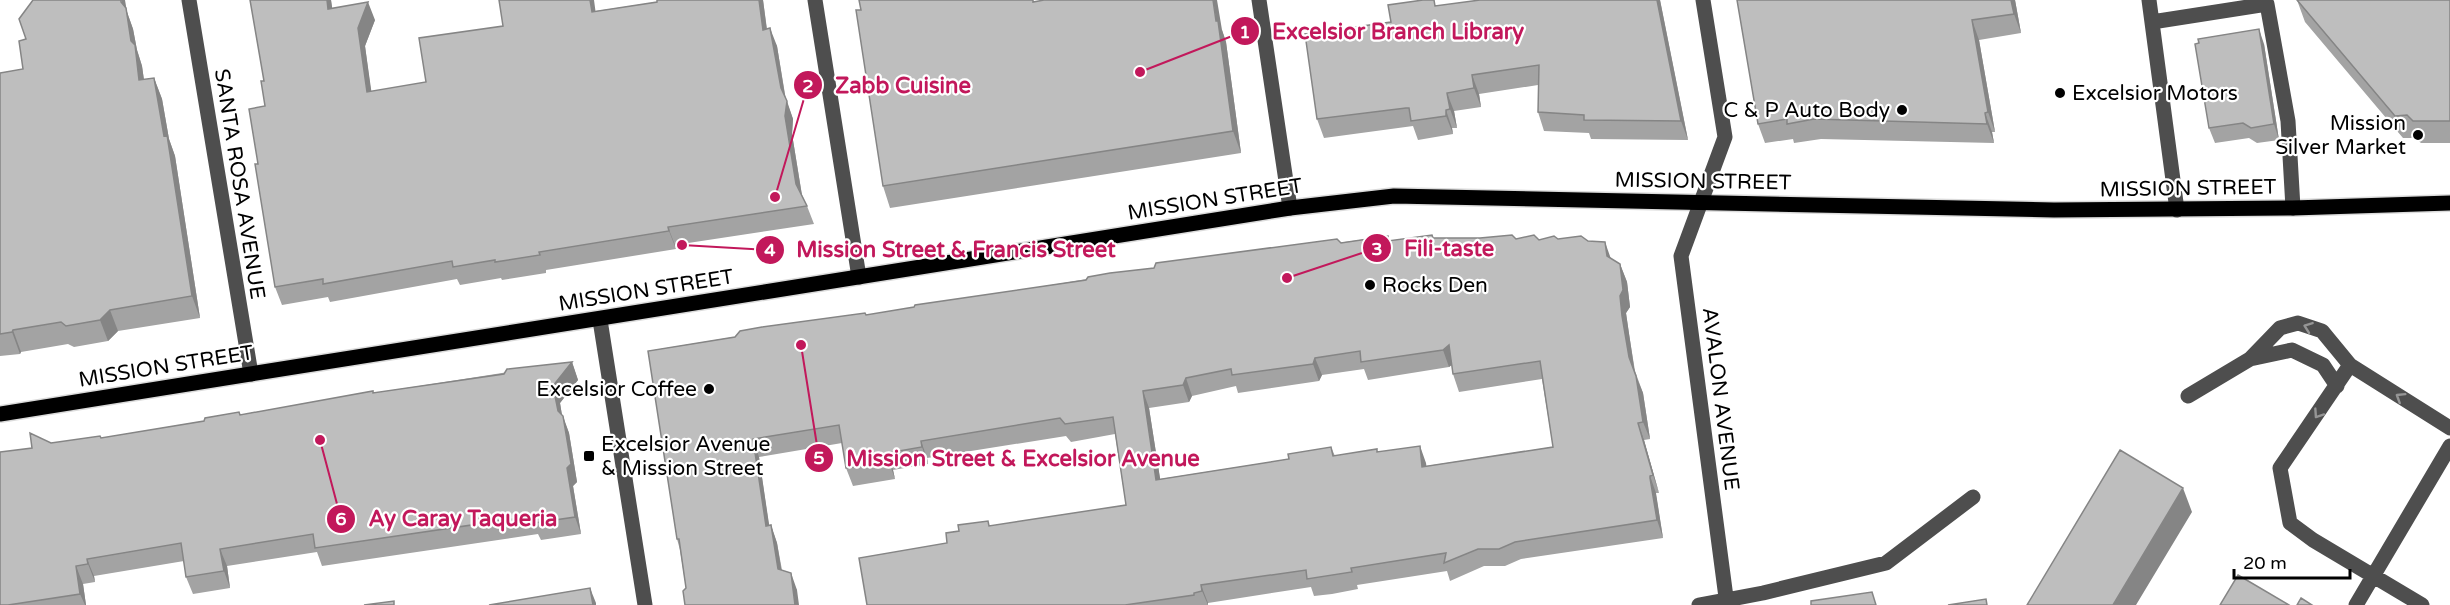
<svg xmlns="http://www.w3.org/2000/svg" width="2450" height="605" viewBox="0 0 2450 605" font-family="'Varela Round',sans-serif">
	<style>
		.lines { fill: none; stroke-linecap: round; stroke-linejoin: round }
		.major-casing { stroke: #dbdbdb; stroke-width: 18 }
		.minor { stroke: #4e4e4e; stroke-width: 15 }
		.major { stroke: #000; stroke-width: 15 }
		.wall { fill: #a3a3a3; fill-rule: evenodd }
		.shaded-wall { fill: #858585 }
		.building { fill: #bebebe; stroke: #858585; stroke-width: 1.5; fill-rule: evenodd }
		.oneway { stroke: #959595 }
		.poi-dot { fill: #000; stroke: #fff; stroke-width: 2 }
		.labels { text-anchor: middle; stroke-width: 4.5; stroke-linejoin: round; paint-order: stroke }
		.poi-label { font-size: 21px; fill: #000; stroke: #fff; text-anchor: start }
		.street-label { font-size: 21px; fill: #000; stroke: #fff }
		.leader { fill: none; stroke: #c2185b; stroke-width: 2 }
		.callout-dot { fill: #c2185b; stroke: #fff; stroke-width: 2 }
		.mark-label { font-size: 18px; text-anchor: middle; font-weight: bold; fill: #fff }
		.callout-label { font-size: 22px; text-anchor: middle; font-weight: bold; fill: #c2185b; stroke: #fff; stroke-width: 4.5; stroke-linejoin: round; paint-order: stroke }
	</style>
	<rect width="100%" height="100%" fill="#fff"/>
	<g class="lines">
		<!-- major casing -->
		<g class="major-casing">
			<path id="major" d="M0 414 1290 208 1394 196 2054 210 2293 208 2450 203"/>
		</g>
		<!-- minor -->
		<path class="minor" d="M189 0 251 374
			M815 0 859 277
			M1259 0 1290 208
			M1703 0 1725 137 1681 256 1727 605
			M2149 0 2177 210
			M2152 22 2267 4 2288 121 2293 208
			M600 320 645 605
			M2250 359 2292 350 2323 365 2337 386
			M2350 365 2280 468 2290 523 2313 540 2422 605
			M2188 396 2250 359 2280 328 2298 323 2322 331 2350 365 2450 428
			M1699 605 1763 593 1886 563 1973 497
			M2356 605 2450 446"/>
		<!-- major -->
		<use href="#major" class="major"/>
	</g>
	<!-- wall -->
	<path class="wall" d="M250 0H331L332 8 375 20 365 46 371 92 426 82 596 11 657 2V0H763L767 29 777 46 786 100 793 119 792 134 802 195 807 206 814 224 675 245 676 249 546 270V273L502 280 501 278 460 285 457 279 330 302 328 297 282 305 275 287 258 164 265 106 264 81Z
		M1660 0 1688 140 1591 139 1589 133 1544 131 1538 112V85L1479 94 1481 107 1454 111 1457 128H1452L1453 134 1418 140 1413 126 1324 138 1317 119 1391 22 1436 6Z
		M1737 0H2015L2021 33 1979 40 1995 132H1992L1994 143 1821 139 1794 143 1793 139 1765 143 1758 124Z
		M2297 0H2450V143H2421L2415 138H2403L2305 22Z
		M1037 1 1222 30 1226 42 1241 153 890 208 883 186 861 10Z
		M127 12 133 29 137 50 142 66 144 80 154 78 162 99 169 139 175 156 200 318 118 331 108 341 74 347 68 344 21 352 20 354 0 356V73L23 69 26 39Z
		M2264 44 2279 140 2257 143 2249 138 2215 143 2209 128Z
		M1388 236 1390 241 1433 238 1539 240 1558 239 1611 259 1620 264 1627 282 1630 307 1626 313 1629 334 1635 371 1643 393 1650 439 1644 440 1659 493H1656V495L1663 538 1521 559 1505 566H1484L1450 581 1447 571 1357 585 1358 589 1332 594 1314 596 1311 587 1208 603V605H867L947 543 990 526 1126 505 1115 434 1071 442 1066 436 927 458 928 464 893 470 895 479 853 486 846 468 842 443 759 457 769 526 771 525 777 543 782 570 797 590 686 588 680 550 677 539 648 351 1154 268ZM1452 365 1453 374 1459 392 1542 379 1553 447 1426 466V463L1378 452 1335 456 1331 447 1289 459 1160 479 1149 408 1189 402 1192 396 1236 386 1238 393 1319 381 1322 375 1364 369 1368 380 1449 367Z
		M572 362 578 380 560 403 562 415 569 433 571 445 577 482 573 486 581 534 541 540 538 534 322 566 317 552 227 566 230 588 193 594 186 577 184 561 94 576 95 582 83 584 86 605H0L32 448 51 443 101 438 240 415 373 391 374 393Z"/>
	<!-- shaded-wall -->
	<path class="shaded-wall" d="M121 0H125L127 12 133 29 137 50 142 66 147 102 139 80Z
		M327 0H331L335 27 328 9Z
		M590 0H594L598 30 592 12Z
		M759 0H763L769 47 763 30Z
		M1213 0H1217L1222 30 1226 42 1241 153 1233 131Z
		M1657 0H1660L1688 140 1681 121Z
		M2011 0H2015L2021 33 2014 14Z
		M368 2 375 20 365 46 374 110 367 92 358 28Z
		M1972 20 1979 40 1995 132 1988 112Z
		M770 28 777 46 786 102 787 101 793 119 792 134 803 202 796 184Z
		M2259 29 2264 44 2279 140 2274 124Z
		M1472 75 1479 94 1481 107 1474 88Z
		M154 78 162 99 169 139 175 156 200 318 192 296Z
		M1447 93 1454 111 1457 128 1450 109Z
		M1446 110 1452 128 1453 134 1446 116Z
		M1985 113 1992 132 1994 143 1987 124Z
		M668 227 675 245 676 249 669 231Z
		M1605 242 1611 259 1607 256Z
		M1620 264 1627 282 1630 307 1626 313 1635 374 1629 357 1622 316 1620 296Z
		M110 310 118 331 108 341 100 320Z
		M13 330 21 352 20 354 12 332Z
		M1449 345 1455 362 1449 367 1443 350Z
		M1315 358 1322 375 1319 381 1313 364Z
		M572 362 578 380 560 403 564 428 558 411 553 386Z
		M1636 376 1643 393 1650 439 1643 422Z
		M1186 378 1192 396 1189 402 1183 385Z
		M1143 391 1149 408 1163 497 1156 480Z
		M563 416 569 433 577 482 573 486 581 534 575 517 567 468Z
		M1638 423 1644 440 1659 493 1653 475Z
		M753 439 759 457 772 544 766 526Z
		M921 441 927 458 928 464 922 447Z
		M1420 446 1426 463 1429 484 1422 467Z
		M887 453 893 470 895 479 889 462Z
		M1650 476 1656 493 1663 538 1657 520Z
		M2183 488 2192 512 2136 605H2113Z
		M771 525 777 543 784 586 778 569Z
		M220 549 227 566 230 588 224 571Z
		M87 559 94 576 95 582 88 564Z
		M76 566 83 584 86 605H85L80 594Z
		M791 573 797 590 799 605H795Z
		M1201 585 1208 603V605L1202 591Z
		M590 588 596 603V605H593Z"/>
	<!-- building -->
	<path class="building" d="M33 0H121V2L126 8 131 41 135 45 139 80 154 78 164 136 167 135 192 296 110 310 100 320 66 326 61 322 13 330 12 332 0 334V73L23 69 19 41 26 39 19 19Z
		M250 0H327L328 9 368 2 358 28 367 92 426 82 419 38 503 26 499 0H590L592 12 657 2V0H759L763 30 770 28 781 88 787 101 785 116 796 184 807 206 668 227 669 231 539 252 540 255 495 262V260L453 267 452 261 323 284V279L275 287 255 164H258L249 109 265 106 261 81H264Z
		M859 0H1033V2L1044 0H1213L1216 21H1218L1233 131 883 186 856 10H861Z
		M1423 0H1434L1435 6 1480 0H1657L1681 121 1584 120V115L1538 112 1539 65 1472 75 1474 88 1447 93 1450 109 1446 110V116L1411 121 1409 108H1406L1317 119 1305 34 1391 22 1388 5Z
		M1737 0H2011L2014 14 1972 20 1988 112 1985 113 1987 124 1814 119 1787 124V119L1758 124Z
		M2297 0H2450V121H2413L2407 115 2395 116Z
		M2259 29 2274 124 2251 128 2243 123 2209 128 2195 44 2199 43 2198 39Z
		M1432 235 1433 238H1480L1512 235 1516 239 1534 235 1539 240 1554 236 1558 239 1581 236 1588 241 1605 242 1607 256 1620 264 1623 290 1620 296 1622 316 1629 357 1636 376 1643 422 1638 423 1653 475 1650 476V478L1657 520 1515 542 1499 549H1478L1444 563 1446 553 1351 568 1352 572 1307 579 1306 570 1201 585 1202 591 1194 593V595L1125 605H867L859 558 947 543 946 533 959 531 958 525 988 521 989 526 1126 505 1113 417 1065 424 1060 418 921 441 922 447 887 453 889 462 846 468 839 425 753 439 766 526 771 525 778 569 791 573 795 605H685L683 591 686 588 679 539H677L648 351 735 337 740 331 762 327 865 313 866 315 914 307 915 305 1086 280 1088 277 1110 273 1154 268 1156 263 1337 239 1341 243 1388 236V241ZM1449 345 1453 374 1540 361 1553 447 1422 467 1420 446 1377 452V449L1333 456 1331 447 1288 454 1289 459 1156 480 1143 391 1183 385 1186 378 1231 369 1232 375 1313 364 1315 358 1360 351 1361 362 1443 350Z
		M572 362 553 386 558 411 563 416 571 464 567 468 575 517 534 523 533 516 315 548 313 534 220 549 224 571 186 577 181 543 87 559 88 564 76 566 80 594 8 605H0V452L32 448 30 433 51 443 100 436 101 438 204 421 205 418 239 412 240 415 373 391V393L504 374 507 369Z
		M2120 450 2183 488 2113 605H2027Z
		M2238 575 2289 605H2220Z
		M590 588 593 605H489Z
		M1872 592 1876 605H1811V601Z
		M2301 598 2312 605H2297Z
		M1986 599 1987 605H1948Z
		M394 601V605H364Z"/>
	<!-- one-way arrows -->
	<defs><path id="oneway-chevron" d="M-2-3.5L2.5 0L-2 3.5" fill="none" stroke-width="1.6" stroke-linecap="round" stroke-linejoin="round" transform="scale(1.5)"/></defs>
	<g class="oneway">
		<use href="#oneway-chevron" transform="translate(2308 327) rotate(-160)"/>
		<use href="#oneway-chevron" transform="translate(2400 397) rotate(-148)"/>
		<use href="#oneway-chevron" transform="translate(2318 414) rotate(124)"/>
	</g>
	<!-- markers -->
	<g class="poi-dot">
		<circle cx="2060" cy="93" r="6"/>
		<circle cx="1902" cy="110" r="6"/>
		<circle cx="2418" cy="135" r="6"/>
		<circle cx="1370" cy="285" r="6"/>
		<circle cx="709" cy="389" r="6"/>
		<rect x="583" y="450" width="12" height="12" rx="3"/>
	</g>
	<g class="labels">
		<!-- poi labels -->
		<g class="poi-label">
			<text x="2072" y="100">Excelsior Motors</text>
			<text x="1890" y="117" text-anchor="end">C &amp; P Auto Body</text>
			<text x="2406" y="130" text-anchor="end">Mission<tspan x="2406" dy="24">Silver Market</tspan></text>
			<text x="1382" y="292">Rocks Den</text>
			<text x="697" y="396" text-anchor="end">Excelsior Coffee</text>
			<text x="601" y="451">Excelsior Avenue<tspan x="601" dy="24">&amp; Mission Street</tspan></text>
		</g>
		<!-- street labels -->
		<g class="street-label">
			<text transform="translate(1703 181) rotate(1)" y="7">MISSION STREET</text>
			<text transform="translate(240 184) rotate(81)" y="7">SANTA ROSA AVENUE</text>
			<text transform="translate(2188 188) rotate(-1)" y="7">MISSION STREET</text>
			<text transform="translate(1215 199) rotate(-9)" y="7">MISSION STREET</text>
			<text transform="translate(646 290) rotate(-9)" y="7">MISSION STREET</text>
			<text transform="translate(166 366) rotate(-9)" y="7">MISSION STREET</text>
			<text transform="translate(1721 399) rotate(83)" y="7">AVALON AVENUE</text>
		</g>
	</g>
	<!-- callouts -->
	<path class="leader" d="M1140 72L1245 31M775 197L808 85M1287 278L1377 248M682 245L770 250M801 345L819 458M320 440L341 519"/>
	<g class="callout-dot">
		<circle cx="1140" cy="72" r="6"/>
		<circle cx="775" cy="197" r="6"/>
		<circle cx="1287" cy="278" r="6"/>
		<circle cx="682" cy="245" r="6"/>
		<circle cx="801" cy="345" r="6"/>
		<circle cx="320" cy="440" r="6"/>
		<circle cx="1245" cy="31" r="15"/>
		<circle cx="808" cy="85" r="15"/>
		<circle cx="1377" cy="248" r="15"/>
		<circle cx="770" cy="250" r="15"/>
		<circle cx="819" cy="458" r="15"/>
		<circle cx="341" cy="519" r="15"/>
	</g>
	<g class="mark-label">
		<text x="1245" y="38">1</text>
		<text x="808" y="92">2</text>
		<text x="1377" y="255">3</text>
		<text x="770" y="256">4</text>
		<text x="819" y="464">5</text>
		<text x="341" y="525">6</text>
	</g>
	<g class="callout-label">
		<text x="1398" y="39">Excelsior Branch Library</text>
		<text x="903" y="93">Zabb Cuisine</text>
		<text x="1449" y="256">Fili-taste</text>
		<text x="956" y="257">Mission Street &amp; Francis Street</text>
		<text x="1023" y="466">Mission Street &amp; Excelsior Avenue</text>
		<text x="463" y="526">Ay Caray Taqueria</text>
	</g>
	<!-- scale -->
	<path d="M2234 569v9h116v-9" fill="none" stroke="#000000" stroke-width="3"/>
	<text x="2243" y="569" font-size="18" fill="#000000" stroke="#ffffff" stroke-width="4.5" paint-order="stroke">20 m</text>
</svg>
